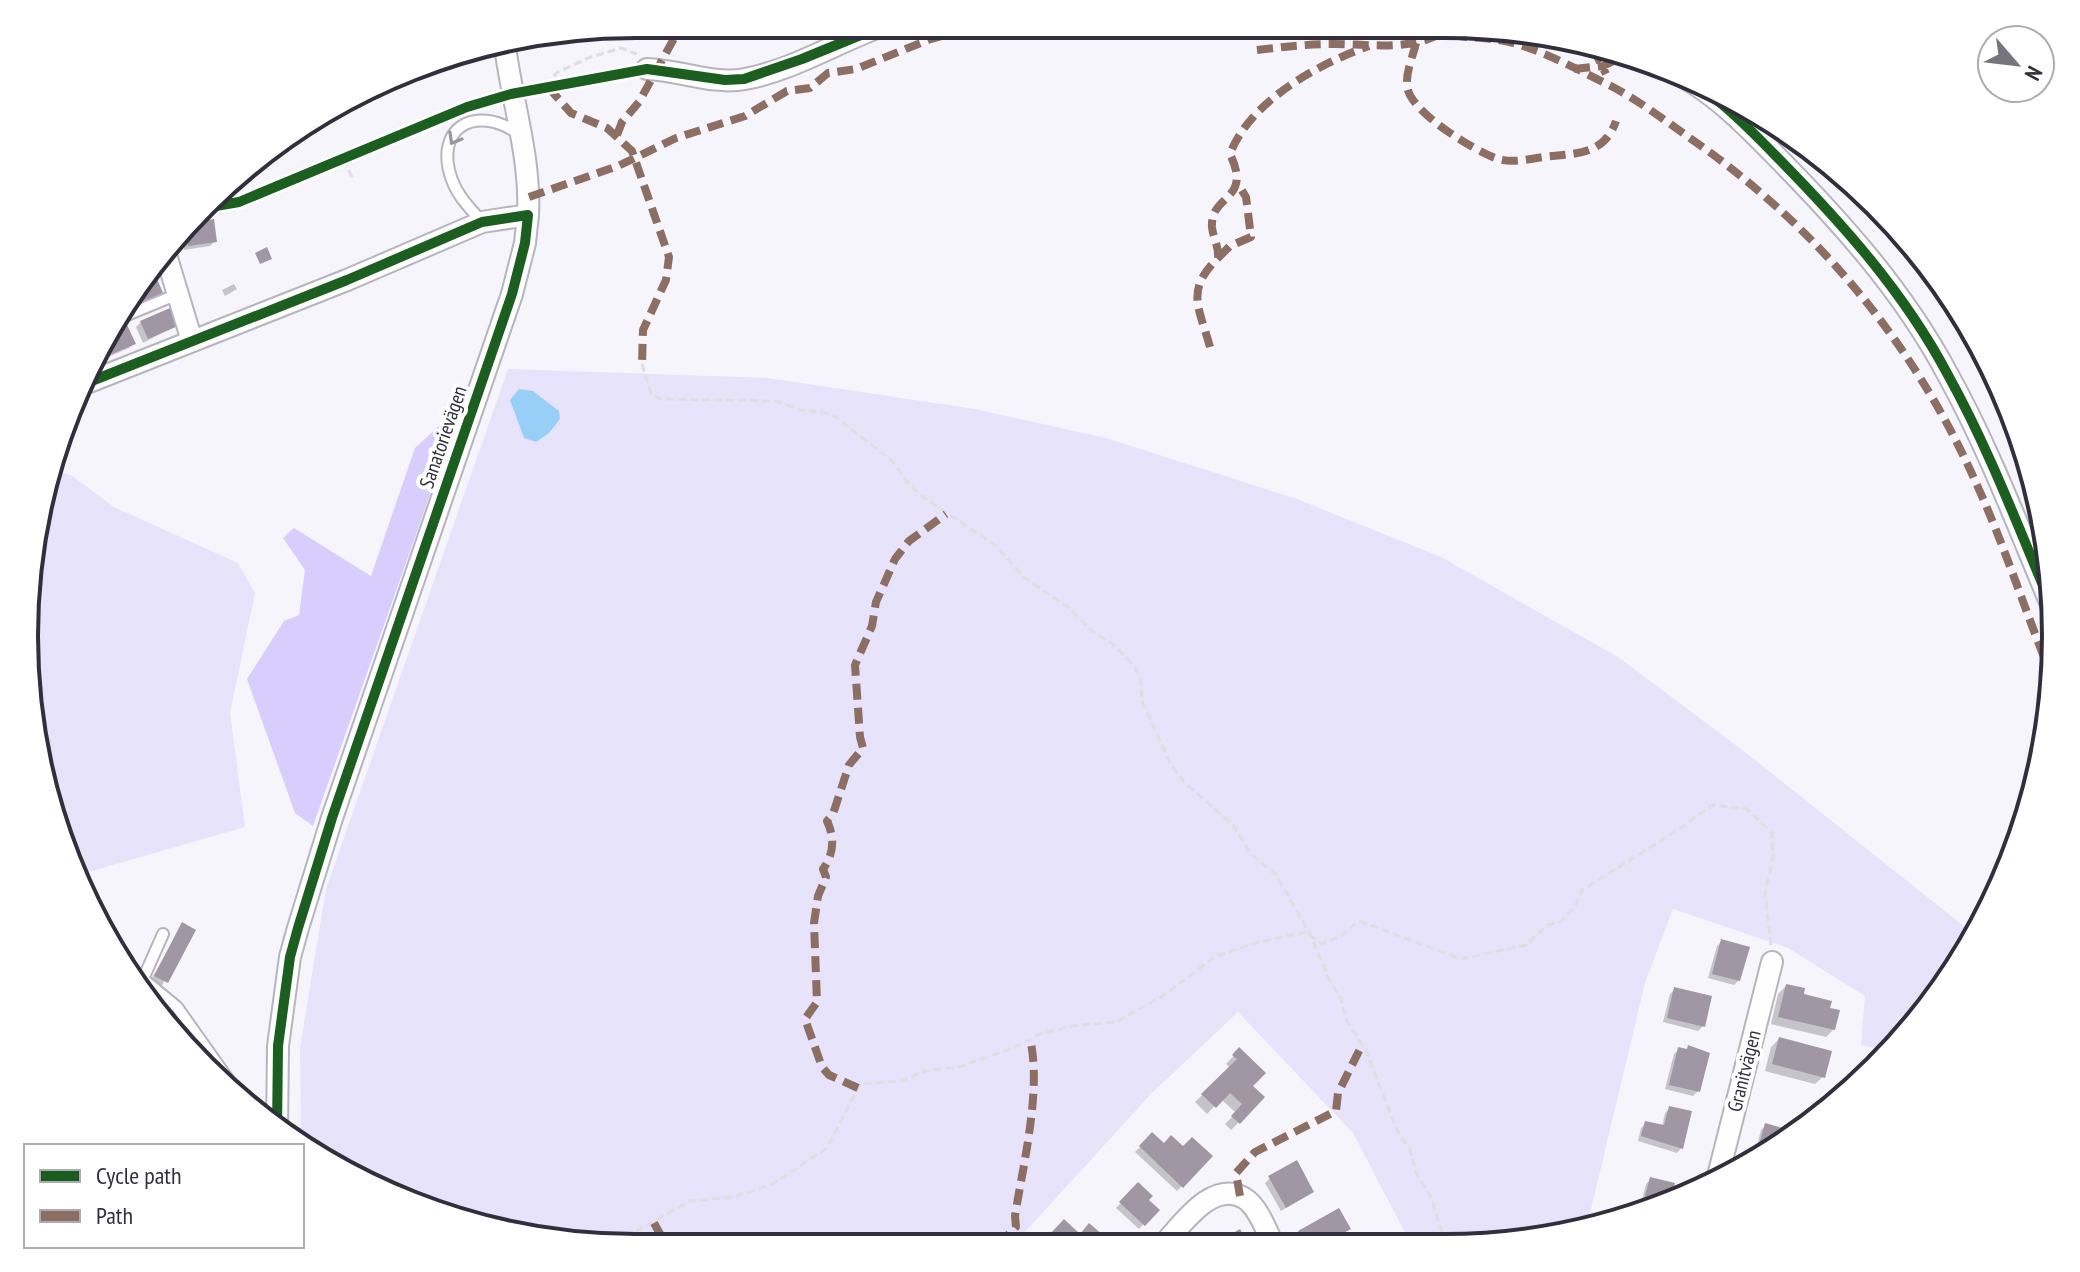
<svg xmlns="http://www.w3.org/2000/svg" width="2080" height="1272" viewBox="0 0 2080 1272" font-family="'PT Sans Narrow',sans-serif">
	<style>
		.green { fill: #e7e3fb }
		.forest { fill: #d7cefd }
		.water { fill: #98cff8 }
		.shadow { fill: #0003 }
		.building { fill: #a096a4 }
		.lines { fill: none; stroke-linecap: round; stroke-linejoin: round }
		.lane-casing { stroke: #b6b5bd; stroke-width: 14 }
		.street-casing { stroke: #b6b5bd; stroke-width: 24 }
		.path { stroke: #dfdfe1; stroke-width: 3; stroke-dasharray: 8 4; stroke-linecap: butt }
		.lane { stroke: #fefeff; stroke-width: 10 }
		.street { stroke: #fefeff; stroke-width: 20 }
		.quiet { stroke: #8d6e63; stroke-width: 8; stroke-dasharray: 16 8; stroke-linecap: butt }
		.cycleway-casing { stroke: #fff; stroke-width: 15 }
		.cycleway { stroke: #1b5e20; stroke-width: 10 }
		.oneway { stroke: #98969d }
		.labels { text-anchor: middle; stroke-width: 8; stroke-linejoin: round; paint-order: stroke }
		.street-label { font-size: 20px; fill: #312f3b; stroke: #fff }
		.rim { fill: none; stroke: #312f3b; stroke-width: 4 }
	</style>
	<rect width="100%" height="100%" fill="#f6f5fc"/>
	<!-- green -->
	<path class="green" d="M508 369 768 378 975 409 1106 438 1297 499 1441 557 1618 657 1745 752 1975 935 1930 1008 1890 1051 1861 1045 1865 996 1788 948 1673 909 1645 983 1586 1230 1484 1247 1412 1246 1353 1133 1238 1012 1151 1094 1013 1245 557 1243 402 1202 301 1143 300 1048 326 889Z
		M51 471 71 475 114 507 238 563 255 593 230 713 245 827 78 875 56 832 24 636Z"/>
	<!-- forest -->
	<path class="forest" d="M441 424 454 427 313 826 295 813 247 679 284 621 299 615 305 570 283 538 294 528 371 576 415 448Z"/>
	<!-- water -->
	<path class="water" d="M519 389 533 391 559 411 560 419 549 433 536 442 524 438 510 400Z"/>
	<!-- shadow -->
	<path class="shadow" d="M707 24 704 29H698L699 24Z
		M212 222 215 241 210 246 184 250 182 237 195 224Z
		M154 276 161 293 156 298 119 313 127 296 140 282Z
		M234 284 237 289 225 296 222 290Z
		M141 322 175 326 143 343 136 327Z
		M126 327 133 343 129 348 94 363 108 335Z
		M183 925 193 930 161 987 150 981Z
		M1722 941 1739 980 1734 985 1708 978 1717 946Z
		M1786 986 1828 1009 1834 1029 1826 1037 1771 1024 1778 994Z
		M1675 989 1703 1026 1698 1031 1663 1022 1670 994Z
		M1779 1039 1823 1077 1815 1084 1765 1071 1771 1047Z
		M1679 1049 1698 1091 1693 1096 1665 1089 1674 1054Z
		M1239 1050 1251 1086 1263 1098 1231 1130 1225 1124 1236 1113 1221 1099 1207 1114 1195 1102 1230 1068 1226 1064Z
		M1670 1108 1681 1148 1677 1153 1638 1141 1641 1128 1646 1123 1662 1127 1665 1113Z
		M1800 1123 1808 1125 1768 1153 1756 1149 1761 1130 1766 1125 1793 1133Z
		M1153 1134 1164 1145 1210 1157 1177 1191 1135 1152Z
		M1270 1178 1312 1191 1281 1211 1265 1183Z
		M1651 1179 1668 1200 1639 1212 1646 1184Z
		M1138 1185 1146 1200 1157 1210 1139 1229 1116 1208Z
		M1064 1222 1080 1236H1101L1093 1245H1053L1047 1240Z
		M1348 1228 1321 1246H1299L1294 1238 1299 1233Z"/>
	<!-- building -->
	<path class="building" d="M214 219 217 242 188 246 186 233 197 222Z
		M267 247 272 259 260 264 255 253Z
		M155 274 163 293 120 311 127 296 144 278Z
		M170 308 178 326 148 339 140 321Z
		M127 325 136 344 95 361 109 333Z
		M182 922 196 930 168 983 154 976Z
		M1721 939 1750 947 1740 981 1712 974Z
		M1786 984 1805 988 1804 994 1832 1001 1830 1008 1840 1010 1835 1030 1778 1017Z
		M1674 987 1712 996 1705 1027 1667 1018Z
		M1779 1037 1832 1051 1825 1078 1772 1064Z
		M1688 1045 1710 1053 1700 1092 1669 1085 1678 1047 1687 1049Z
		M1239 1047 1266 1073 1253 1086 1265 1097 1240 1124 1231 1116 1242 1104 1230 1093 1216 1108 1201 1094 1237 1059 1232 1055Z
		M1669 1106 1692 1111 1683 1149 1641 1136 1645 1121 1664 1125Z
		M1799 1120 1810 1123 1774 1149 1759 1145 1765 1123 1796 1132Z
		M1152 1132 1164 1143 1171 1135 1183 1146 1192 1137 1213 1156 1183 1188 1139 1146Z
		M1297 1160 1314 1192 1286 1208 1268 1176Z
		M1650 1177 1675 1183 1671 1199 1641 1211Z
		M1138 1182 1153 1196 1149 1200 1160 1210 1145 1226 1119 1202Z
		M1339 1208 1351 1229 1320 1246H1306L1298 1231Z
		M1064 1219 1080 1234 1089 1223 1104 1236 1096 1245H1062L1050 1234Z
		M1240 1229 1249 1246H1211Z"/>
	<g class="lines">
		<!-- lane casing -->
		<g class="lane-casing">
			<path id="lane" d="M482 222C471 209 458 197 452 180 433 128 475 103 519 134
				M115 320 178 294
				M123 967 143 979 177 1007 240 1096 258 1111 277 1121
				M143 979 163 934"/>
		</g>
		<!-- street casing -->
		<g class="street-casing">
			<path id="street" d="M505 46C512 102 531 158 528 215
				M1657 65C1704 82 1742 121 1776 156 1842 223 1904 292 1948 375 1989 449 2019 529 2052 607
				M647 69C679 70 713 85 745 79 794 70 839 41 885 25
				M166 255 192 341
				M84 384 347 280 482 222 528 215 525 243 512 294 332 818 298 928 290 957 278 1046 277 1130
				M1717 1180 1772 962
				M1163 1245C1181 1226 1212 1179 1244 1198 1258 1206 1267 1232 1274 1246"/>
		</g>
		<!-- path -->
		<path class="path" d="M548 87 556 73 588 58 621 48 637 54
			M344 159 353 180
			M642 364 651 394 661 399 777 401 800 410 824 412 836 417 892 461 910 486 926 499 996 546 1025 578 1069 608 1091 630 1114 645 1134 666 1140 678 1142 701 1170 763 1184 782 1233 825 1250 853 1276 875 1311 936 1329 979 1341 999 1346 1019 1366 1051 1397 1130 1410 1150 1417 1175 1431 1197 1446 1246
			M615 1243 690 1201 733 1197 771 1185 827 1148 860 1084 902 1081 925 1071 959 1067 1013 1048 1040 1034 1071 1026 1116 1022 1163 996 1216 956 1259 942 1306 932 1322 944 1339 937 1359 921 1461 959 1526 945 1547 925 1561 922 1577 903 1582 890 1678 830 1712 805 1747 809 1772 833 1773 859 1765 893 1771 945"/>
		<!-- lane -->
		<use href="#lane" class="lane"/>
		<!-- street -->
		<use href="#street" class="street"/>
		<!-- quiet -->
		<path class="quiet" d="M1428 29C1453 39 1479 36 1505 41 1541 49 1578 70 1611 86 1638 100 1663 119 1687 136 1815 224 1914 342 1977 485 2006 549 2027 617 2054 682
			M1416 43C1413 56 1406 71 1407 85 1408 111 1472 149 1495 158 1511 164 1528 159 1544 157 1575 153 1604 156 1616 121
			M1593 48 1606 74
			M1257 50C1283 47 1308 44 1334 44 1370 44 1407 51 1440 34L1442 29
			M1574 69 1603 66 1624 56
			M548 87 571 113 607 128 632 151 669 257 666 280 643 330 642 364
			M617 135 622 122 639 102 682 24
			M529 197 618 166 676 138 745 116 787 91 810 88 828 73 856 69 928 40 977 26
			M1218 258 1230 246 1251 237 1246 197 1238 184
			M1210 347C1199 307 1185 290 1218 258 1219 246 1213 238 1212 227 1210 193 1253 202 1230 154 1250 101 1318 64 1369 46
			M858 1088 829 1075 822 1067 805 1019 817 1002 814 923 818 896 826 877 823 869C834 854 835 838 827 821L833 814 849 765 863 748 860 737 855 665 872 626 876 602 895 559 909 541 946 514
			M1240 1196 1236 1173 1255 1152 1336 1111 1338 1093 1362 1045
			M654 1223 665 1243
			M998 1245 1016 1227 1015 1216C1023 1165 1042 1089 1030 1039"/>
		<!-- cycleway casing -->
		<g class="cycleway-casing">
			<path id="cycleway" d="M1657 65C1704 82 1742 121 1776 156 1842 223 1904 292 1948 375 1989 449 2019 529 2052 607
				M210 207 239 202 467 107 511 94 647 69 725 80 744 79 802 59 885 25
				M84 384 347 280 482 222 528 215 525 243 512 294 332 818 298 928 290 957 278 1046 277 1130"/>
		</g>
		<!-- cycleway -->
		<use href="#cycleway" class="cycleway"/>
	</g>
	<!-- one-way arrows -->
	<defs><path id="oneway-chevron" d="M-2-3.5L2.5 0L-2 3.5" fill="none" stroke-width="1.6" stroke-linecap="round" stroke-linejoin="round" transform="scale(2)"/></defs>
	<use class="oneway" href="#oneway-chevron" transform="translate(454 139) rotate(120)"/>
	<g class="labels">
		<!-- street labels -->
		<g class="street-label">
			<text transform="translate(443 437) rotate(-71)" y="7">Sanatorievägen</text>
			<text transform="translate(1744 1071) rotate(-76)" y="7">Granitvägen</text>
		</g>
	</g>
	<!-- crop -->
	<path d="M0 0H2080V1272H0ZM636 38H1444A598 598 0 0 1 2042 636V636A598 598 0 0 1 1444 1234H636A598 598 0 0 1 38 636V636A598 598 0 0 1 636 38Z" fill="#fff" fill-rule="evenodd"/>
	<path class="rim" d="M636 38H1444A598 598 0 0 1 2042 636V636A598 598 0 0 1 1444 1234H636A598 598 0 0 1 38 636V636A598 598 0 0 1 636 38Z"/>
	<!-- legend -->
	<rect x="24" y="1144" width="280" height="104" fill="#ffffff" stroke="#adacb1" stroke-width="2"/>
	<rect x="40" y="1170" width="40" height="12" fill="#1b5e20" stroke="#adacb1" stroke-width="2"/>
	<text x="96" y="1184" font-size="24" fill="#312f3b">Cycle path</text>
	<rect x="40" y="1210" width="40" height="12" fill="#8d6e63" stroke="#adacb1" stroke-width="2"/>
	<text x="96" y="1224" font-size="24" fill="#312f3b">Path</text>
	<!-- north arrow -->
	<g transform="translate(2016 64) rotate(118)"><circle r="38" fill="#ffffff" stroke="#adacb1" stroke-width="2"/>
	<path d="M0-6L14 30L0 20L-14 30Z" fill="#76747f"/>
	<text y="-12" font-size="22" font-weight="bold" text-anchor="middle" fill="#312f3b">N</text>
	</g>
</svg>
